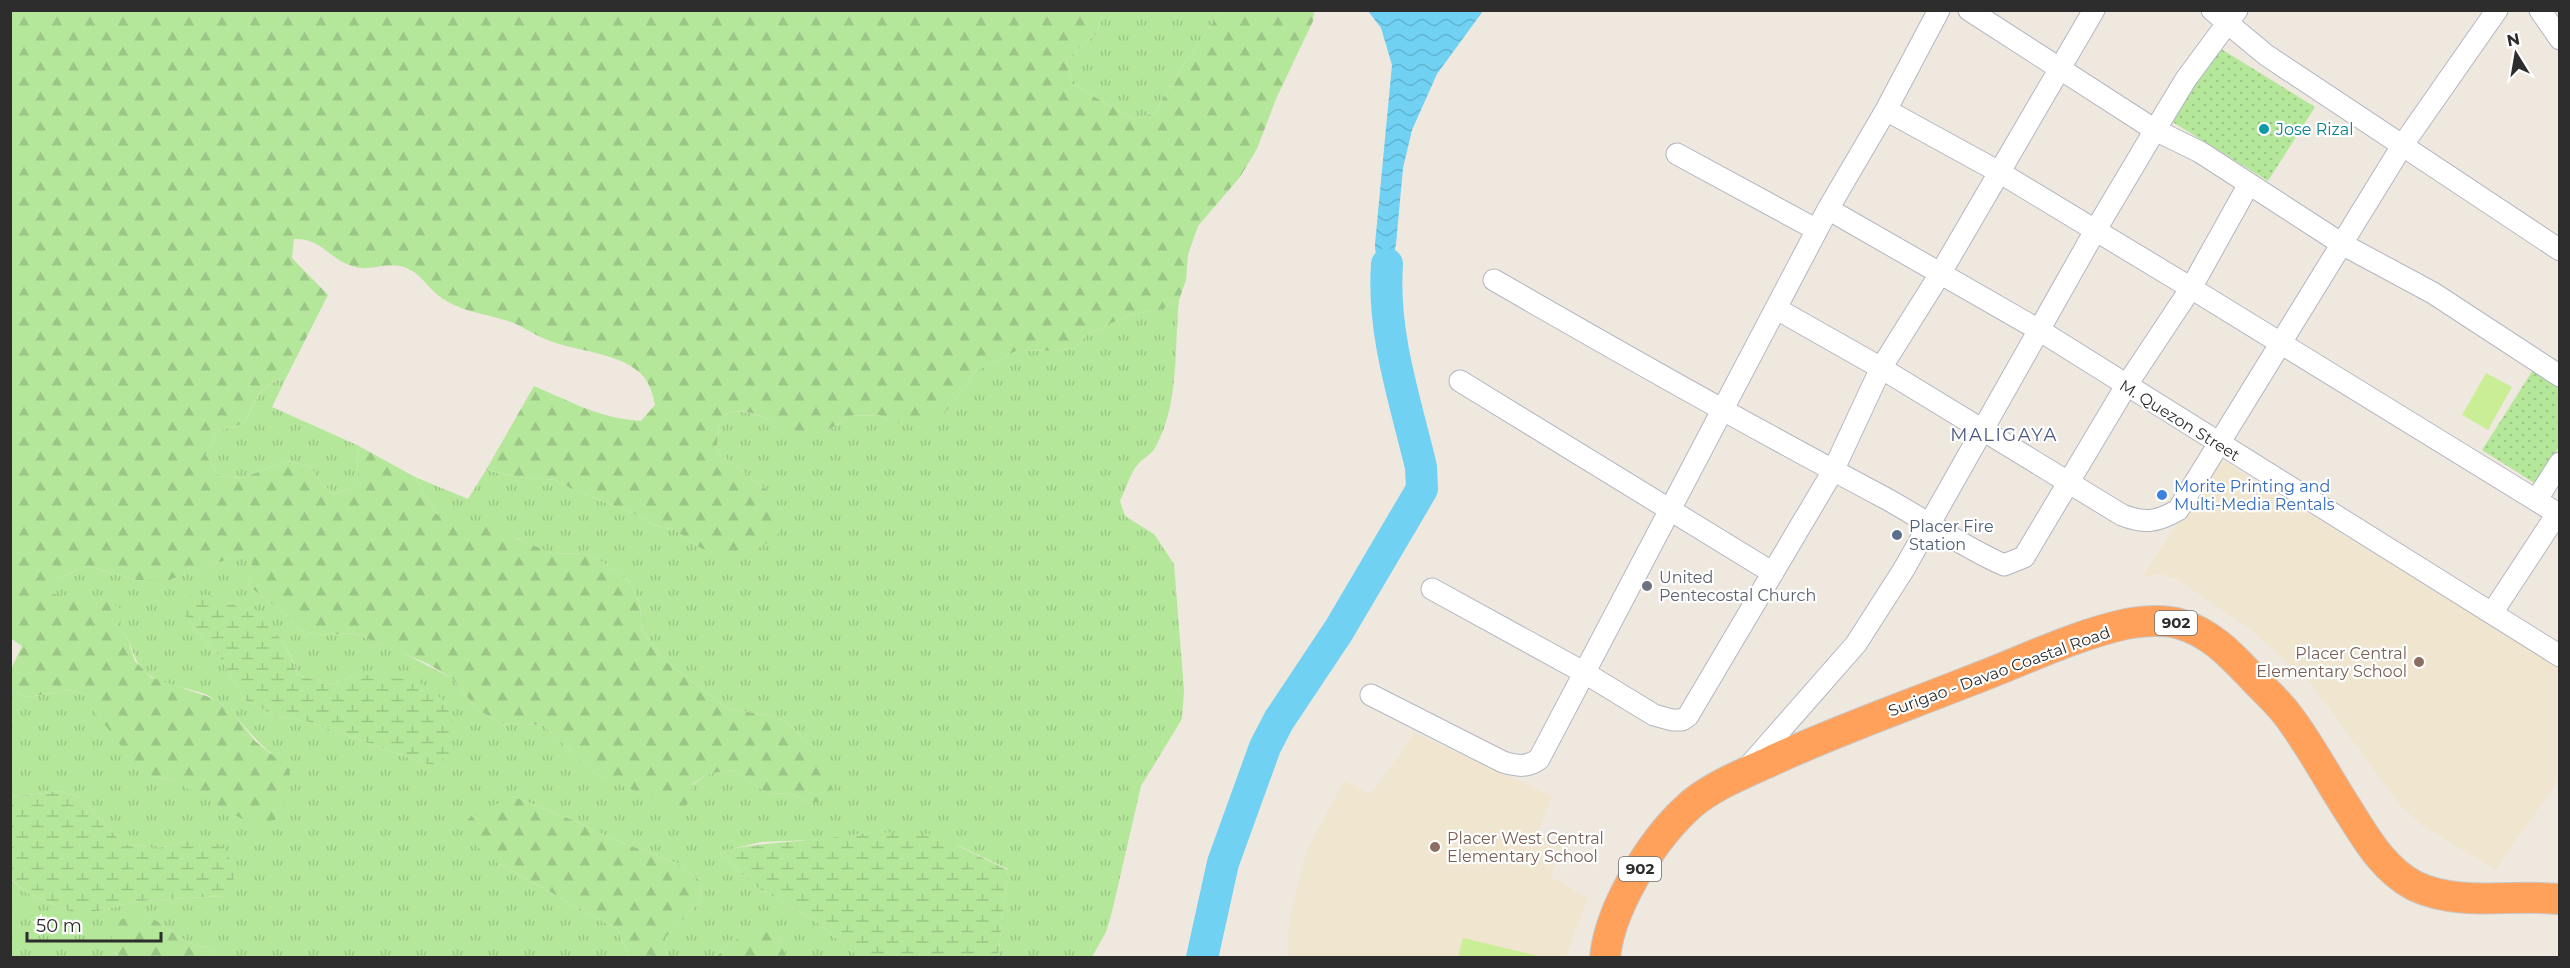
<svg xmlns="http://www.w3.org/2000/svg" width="2570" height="968" viewBox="0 0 2570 968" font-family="Montserrat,sans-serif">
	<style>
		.education { fill: #f0e5cf }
		.grass { fill: url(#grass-tufts); fill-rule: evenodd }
		.forest { fill: url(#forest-firs) }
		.wetland { fill: url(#wetland-marsh) }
		.park { fill: url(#park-dots) }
		.pitch { fill: #c9ee96 }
		.water { fill: url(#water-waves) }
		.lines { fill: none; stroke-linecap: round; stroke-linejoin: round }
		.river { stroke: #70d1f3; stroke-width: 32 }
		.minor-casing { stroke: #b3b6c1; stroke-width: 23 }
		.highway-casing { stroke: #c8c8c8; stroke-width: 32 }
		.minor { stroke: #fff; stroke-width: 21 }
		.highway { stroke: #ffa15a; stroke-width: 30 }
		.culture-dot { fill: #0f9aa8; stroke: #fff; stroke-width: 2 }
		.shop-dot { fill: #3f7fe0; stroke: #fff; stroke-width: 2 }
		.service-dot { fill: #5c6f8a; stroke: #fff; stroke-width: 2 }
		.worship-dot { fill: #6b7280; stroke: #fff; stroke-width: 2 }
		.education-dot { fill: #8d6e63; stroke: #fff; stroke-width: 2 }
		.labels { text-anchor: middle; stroke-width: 4.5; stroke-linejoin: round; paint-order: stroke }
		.shield { fill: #fff; stroke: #6c6c6c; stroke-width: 1.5 }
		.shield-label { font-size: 15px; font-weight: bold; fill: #2d2d2d }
		.culture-label { font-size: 16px; fill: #0d838f; stroke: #fff; text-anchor: start }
		.street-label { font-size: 16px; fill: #2d2d2d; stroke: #fff }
		.shop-label { font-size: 16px; fill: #366cbe; stroke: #fff; text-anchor: start }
		.service-label { font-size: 16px; fill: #4e5e75; stroke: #fff; text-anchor: start }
		.worship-label { font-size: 16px; fill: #5b616d; stroke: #fff; text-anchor: start }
		.education-label { font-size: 16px; fill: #785e54; stroke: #fff; text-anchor: end }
		.neighbourhood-label { font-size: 18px; letter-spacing: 1.5px; fill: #4b5580; stroke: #fff }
	</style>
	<defs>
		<pattern id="grass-tufts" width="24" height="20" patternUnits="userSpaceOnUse" patternTransform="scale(1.5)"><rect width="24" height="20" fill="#b5e79b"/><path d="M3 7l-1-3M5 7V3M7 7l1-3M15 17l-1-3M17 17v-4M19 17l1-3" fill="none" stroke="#9cc686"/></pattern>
		<pattern id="forest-firs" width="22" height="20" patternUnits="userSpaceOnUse" patternTransform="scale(1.5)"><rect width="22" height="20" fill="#b5e79b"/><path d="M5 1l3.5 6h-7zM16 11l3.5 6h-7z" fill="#9cc686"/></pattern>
		<pattern id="wetland-marsh" width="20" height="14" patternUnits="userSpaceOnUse" patternTransform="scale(1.5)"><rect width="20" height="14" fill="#b5e79b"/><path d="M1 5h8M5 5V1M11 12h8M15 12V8" fill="none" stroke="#9cc686"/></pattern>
		<pattern id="park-dots" width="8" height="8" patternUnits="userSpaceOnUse" patternTransform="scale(1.5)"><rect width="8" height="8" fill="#b5e79b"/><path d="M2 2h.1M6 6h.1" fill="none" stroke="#9cc686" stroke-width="1.8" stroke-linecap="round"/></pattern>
		<pattern id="water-waves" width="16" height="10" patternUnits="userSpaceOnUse" patternTransform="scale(1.5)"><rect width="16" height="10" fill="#70d1f3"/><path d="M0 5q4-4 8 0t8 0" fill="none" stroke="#61b4d1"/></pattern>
	</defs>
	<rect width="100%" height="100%" fill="#efe8df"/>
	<!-- education -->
	<path class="education" d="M2219 458 2559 668V779L2496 870 2421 825 2398 803 2311 684 2251 630 2180 581 2161 574 2142 577Z
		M1414 733 1552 796 1538 833 1562 843 1551 877 1588 898 1566 957 1287 958 1289 921 1307 850 1344 781 1371 794Z"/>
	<!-- grass -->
	<path class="grass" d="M1105 11H1221L1184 64 1155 113 1134 119 1072 84 1066 60 1096 34Z
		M1179 300C1174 348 1180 404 1155 448 1151 455 1143 458 1138 464 1130 473 1126 490 1120 501L1125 516 1154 534 1174 564 1184 690 1182 719 1141 786 1112 912 1106 932 1092 957H998L1008 869 959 846 872 832 831 839 761 842 719 852 755 886 817 922 859 957H786L778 936 728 945 716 957H667L665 938 701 901 700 881 679 864 610 838 580 823 512 796 498 863 617 929 630 957H219L207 948 189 943 148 915 114 952 119 957H11L10 879 26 892 71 912H94L139 901 223 896 186 841 159 848 123 844 81 798 60 791 11 797V690L28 697 69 690 90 695 96 713 149 775 174 781 192 789 272 754C251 738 238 714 216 700 197 687 172 689 152 677 136 668 135 654 128 640 116 615 77 598 52 594L56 579 88 566 137 580H168L234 557 254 555 249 586 285 614 301 631 327 635 352 633 397 650 452 678 478 710 501 723 543 725 597 775 625 786 692 785 708 774 732 770 767 793 792 794 810 803 817 751 785 721 767 715 728 709 663 659 643 632 639 602 629 581 604 563 584 554 552 553 535 548 519 539 436 514 415 477 468 499 486 470 518 477 555 480 576 491 635 514 654 525 675 530 699 547 772 494 716 451 720 422 729 412C773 406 805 459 847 416L879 415 891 422 945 413 976 371 1018 350 1055 351 1074 348 1089 333 1130 315 1163 309ZM227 602C265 621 285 633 298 675L331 685 357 674 433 766 306 721 275 716 245 700 220 657 188 621Z
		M287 376 272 407 357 445 358 485 335 494 320 482 310 466 286 461 243 478 219 476 206 455 218 431 245 423C256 398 260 386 287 376Z"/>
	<!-- forest -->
	<path class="forest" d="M11 10 1105 11 1096 34 1066 60 1072 84 1134 119 1155 113 1184 64 1221 11H1314L1313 21 1276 99 1257 149 1240 177 1198 226 1188 255 1186 280 1179 300 1163 309 1130 315 1089 333 1074 348 1055 351 1018 350 976 371 945 413 906 424 891 422 879 415 847 416C803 460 773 405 729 412L720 422 716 451 772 494 782 513 777 538 747 554 720 557 699 547 675 530 654 525 635 514 576 491 555 480 518 477 486 470 534 386C572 402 598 418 641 421L655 405C653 394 649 381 640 373 618 352 572 351 545 339 533 334 521 325 508 321 486 314 458 311 439 296 425 285 420 271 400 266 385 263 368 271 355 267 329 260 321 237 294 239L292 258 328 295 287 376C260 386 256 397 245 423L218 431 206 455 219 476 243 478 286 461 310 466 320 482 335 494 358 485 357 445 415 477 436 514 491 528 552 553 584 554 604 563 629 581 639 602 643 632 663 659 728 709 767 715 785 721 817 751 832 770 830 800 810 803 792 794 767 793 732 770 708 774 692 784 691 800 681 810 597 775 543 725 501 723 478 710 452 678 428 664 381 644 352 633 327 635 301 631 285 614 249 586 253 556 234 557 169 580H137L88 566 56 579 53 594 110 601 122 610 120 627 128 640 135 661 150 677 215 699 232 712 255 741 290 769C290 789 286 804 275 820L253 825 174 781 149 775 127 754 96 713 89 695 69 690 28 697 11 690 12 667 22 646 10 638Z
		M512 796 580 823 610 838 679 864 700 881 701 901 665 938 667 957H630L617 929 498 863 469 840 468 819Z
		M148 915 189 943 207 948 219 957H119C107 946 111 933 117 920Z
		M760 925 778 936 786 957H716L728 945Z"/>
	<!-- wetland -->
	<path class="wetland" d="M210 595C258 615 281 624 298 675L331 685 357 674 418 681 447 703 455 731 449 755 433 766 306 721 275 716 245 700 220 657 188 621 180 605 190 596Z
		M60 791 81 798 123 844 159 848 186 841 221 844 233 865 234 886 223 896 139 901 94 912H71L26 892 11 879V797Z
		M872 832 933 834 1008 870 998 957H859L817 922 755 886 718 851C770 841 821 841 872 832Z"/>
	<!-- park -->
	<path class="park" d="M2218 47 2315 107 2268 181 2171 121Z
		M2533 370 2559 387V447L2536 484 2482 450Z"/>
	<!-- pitch -->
	<path class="pitch" d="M2486 373 2512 387 2488 430 2462 415Z
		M1463 938 1535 955V957H1458Z"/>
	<!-- water -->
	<path class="water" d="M1368 11H1483L1437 74 1412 130 1403 168 1396 244 1393 258 1387 264C1377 260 1375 255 1375 244L1392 65 1381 28Z"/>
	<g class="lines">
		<!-- river -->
		<path class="river" d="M1202 958 1223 863 1265 747 1279 720 1339 630 1422 489 1421 467C1405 400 1382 333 1387 264"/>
		<!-- minor casing -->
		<g class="minor-casing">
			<path id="minor" d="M1969 10 2155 130 2200 152 2342 244 2433 293 2560 376
				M2212 10 2266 55 2560 250
				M2540 10 2560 39
				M1886 110 1999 172 2191 288 2560 515
				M1677 154 1817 230
				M1828 209 2039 330 2560 656
				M1494 280C1624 355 1753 428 1885 498 1925 520 1963 547 2004 565L2024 557 2126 386 2191 288 2249 184
				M1777 309 1881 368 2122 515C2145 524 2157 522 2178 510L2402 146 2497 10
				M1460 381 1773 573
				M2537 499 2560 463
				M1432 589 1585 673 1654 715 1672 720H1682L1688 716 1833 471 1881 368 1940 274 2094 10
				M2492 613 2557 514
				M1371 695 1503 762C1517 766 1527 768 1539 759L1828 209 1886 110 1939 10
				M1749 766 1856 644 1904 569 2095 231 2155 130 2186 79 2237 10"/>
		</g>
		<!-- highway casing -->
		<g class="highway-casing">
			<path id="highway" d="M1605 958C1609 910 1650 843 1685 810 1707 788 1741 775 1769 762 1835 731 1904 707 1972 680 2023 661 2072 636 2126 624 2143 621 2164 619 2180 624 2211 633 2231 655 2252 677 2263 689 2276 700 2286 713 2308 741 2325 774 2345 805 2364 835 2382 869 2415 886 2459 907 2513 894 2560 899"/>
		</g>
		<!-- minor -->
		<use href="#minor" class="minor"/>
		<!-- highway -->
		<use href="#highway" class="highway"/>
	</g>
	<!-- markers -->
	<circle class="culture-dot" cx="2264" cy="129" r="6"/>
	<circle class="shop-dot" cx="2162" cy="495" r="6"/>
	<circle class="service-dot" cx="1897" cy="535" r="6"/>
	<circle class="worship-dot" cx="1647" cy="586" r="6"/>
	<g class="education-dot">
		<circle cx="2419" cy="662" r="6"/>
		<circle cx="1435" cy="847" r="6"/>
	</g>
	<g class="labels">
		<!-- shield labels -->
		<g class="shield">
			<rect x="2155" y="611" width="42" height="24" rx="4.5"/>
			<rect x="1619" y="857" width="42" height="24" rx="4.5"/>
		</g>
		<g class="shield-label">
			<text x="2176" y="628">902</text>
			<text x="1640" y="874">902</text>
		</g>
		<!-- culture labels -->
		<g class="culture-label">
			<text x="2276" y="135">Jose Rizal</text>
		</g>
		<!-- street labels -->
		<g class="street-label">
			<text transform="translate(2180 420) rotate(32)" y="6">M. Quezon Street</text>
			<text transform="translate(1999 671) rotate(-20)" y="6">Surigao - Davao Coastal Road</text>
		</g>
		<!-- shop labels -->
		<g class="shop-label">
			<text x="2174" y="492">Morite Printing and<tspan x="2174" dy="18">Multi-Media Rentals</tspan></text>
		</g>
		<!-- service labels -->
		<g class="service-label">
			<text x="1909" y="532">Placer Fire<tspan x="1909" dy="18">Station</tspan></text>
		</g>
		<!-- worship labels -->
		<g class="worship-label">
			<text x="1659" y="583">United<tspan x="1659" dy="18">Pentecostal Church</tspan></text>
		</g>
		<!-- education labels -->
		<g class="education-label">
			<text x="2407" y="659">Placer Central<tspan x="2407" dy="18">Elementary School</tspan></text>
			<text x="1447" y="844" text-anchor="start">Placer West Central<tspan x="1447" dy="18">Elementary School</tspan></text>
		</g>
		<!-- neighbourhood labels -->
		<g class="neighbourhood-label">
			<text x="2004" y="441">MALIGAYA</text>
		</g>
	</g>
	<!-- border -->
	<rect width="2570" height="968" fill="none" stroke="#2d2d2d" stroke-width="24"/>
	<!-- north arrow -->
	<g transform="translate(2516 54) rotate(349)" stroke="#ffffff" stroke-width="4.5" paint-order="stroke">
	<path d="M0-4.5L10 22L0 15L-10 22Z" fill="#2d2d2d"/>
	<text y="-9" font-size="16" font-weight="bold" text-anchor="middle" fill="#2d2d2d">N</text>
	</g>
	<!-- scale -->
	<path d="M27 932v9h134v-9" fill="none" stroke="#2d2d2d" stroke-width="3"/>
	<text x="36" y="932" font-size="18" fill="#2d2d2d" stroke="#ffffff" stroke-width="4.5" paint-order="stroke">50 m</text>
</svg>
